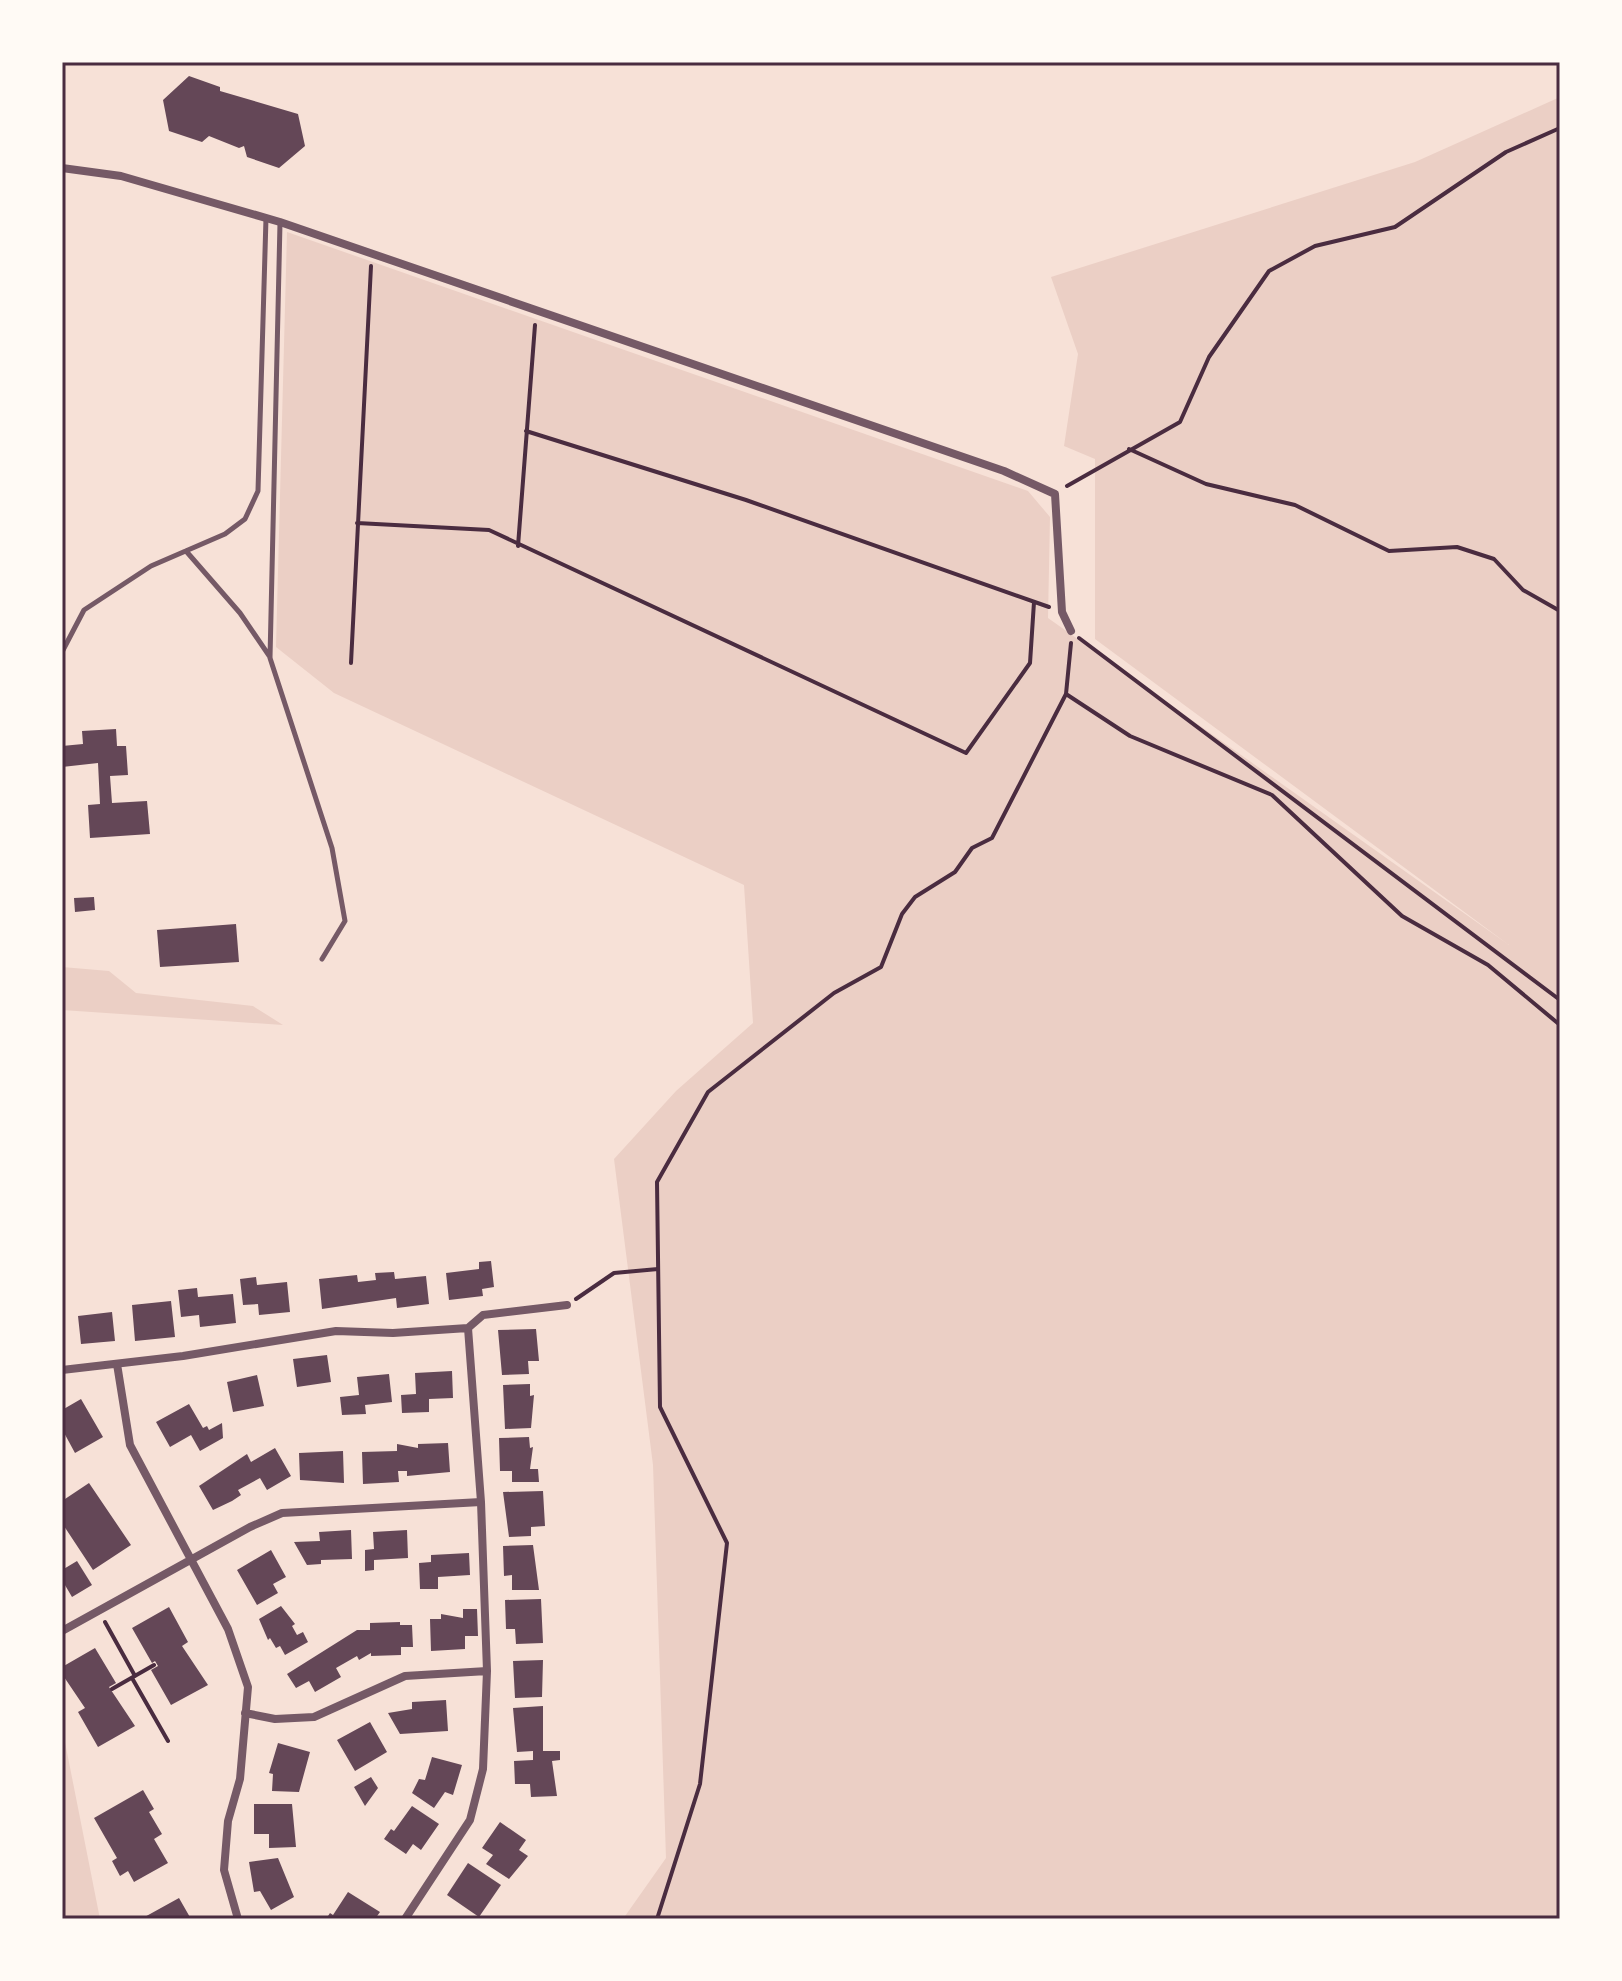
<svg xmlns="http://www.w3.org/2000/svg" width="1622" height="1981" viewBox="0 0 1622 1981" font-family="Rubik,sans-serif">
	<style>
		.green { fill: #ebcfc5 }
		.building { fill: #644757 }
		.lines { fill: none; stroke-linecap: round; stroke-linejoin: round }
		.path { stroke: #4a2c40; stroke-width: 4 }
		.service { stroke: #755966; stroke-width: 5 }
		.minor { stroke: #755966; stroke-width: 8 }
		.neatline { fill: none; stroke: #4a2c40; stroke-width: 3 }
	</style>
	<rect width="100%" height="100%" fill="#f7e1d7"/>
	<!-- green -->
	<path class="green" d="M1560 97V1919H623L666 1858 653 1465 614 1159 676 1091 753 1023 744 885 334 693 276 647 287 232 1028 491 1050 517 1048 618 1509 945 1095 639V459L1064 446 1078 354 1051 277 1415 162Z
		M62 967 109 971 136 993 253 1006 283 1025 62 1010Z
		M62 1727 100 1919H62Z"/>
	<!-- building -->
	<path class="building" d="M189 76 220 87V91L298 114 305 146 279 168 247 157 244 146 239 148 209 136 202 142 169 131 163 100Z
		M116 729 117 746H126L128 775 110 776 112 803 147 801 150 834 90 838 88 805 100 804 98 763 62 767V746L83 744 82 731Z
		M94 897 95 910 75 912 74 898Z
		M236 924 239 962 160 967 157 930Z
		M491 1261 494 1287 482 1289 483 1296 449 1300 446 1273 479 1269V1262Z
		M394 1272 395 1279 426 1276 429 1304 397 1308 396 1298 322 1309 319 1279 357 1275 358 1282 376 1280 375 1273Z
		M256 1277 257 1285 287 1282 290 1312 259 1315 258 1304 243 1305 240 1279Z
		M197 1288 198 1297 233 1294 236 1323 200 1327 199 1315 181 1317 178 1290Z
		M171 1301 175 1337 135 1341 132 1305Z
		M112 1312 115 1341 81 1344 78 1316Z
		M536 1329 539 1361H528L529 1374 502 1375 498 1330Z
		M327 1355 331 1382 297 1387 293 1359Z
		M452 1371 453 1398 429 1399V1412L402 1413 401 1395 416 1394 415 1373Z
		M389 1374 392 1402 365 1405 366 1414 342 1415 340 1397 359 1395 357 1377Z
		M257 1375 264 1406 233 1412 227 1382Z
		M530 1384V1396L534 1395 531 1428 505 1429 503 1385Z
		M81 1399 103 1437 75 1453 62 1429V1410Z
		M189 1404 203 1428 207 1426 209 1430 222 1423 223 1438 200 1451 191 1435 170 1447 156 1422Z
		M529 1437 530 1448 533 1447 530 1469H538L539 1482H512V1471H500L499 1438Z
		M448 1443 450 1472 407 1476V1471H398L399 1482 363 1484 362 1452 397 1451V1444L418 1448V1444Z
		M275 1448 291 1476 267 1490 260 1478 238 1490 241 1495 232 1501 213 1510 199 1486 247 1454 251 1462Z
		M343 1451 344 1483 300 1480 299 1453Z
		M89 1483 131 1545 93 1570 62 1523V1501Z
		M543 1491 545 1526 531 1527V1536L509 1537 503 1492Z
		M351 1530 352 1559 321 1560V1564L307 1565 294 1542 320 1541 319 1532Z
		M407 1530 408 1558 374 1560V1570L365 1571V1550L374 1549 373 1532Z
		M533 1545 539 1590H512V1575L504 1576 503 1546Z
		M271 1550 286 1577 273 1584 278 1593 257 1605 237 1570Z
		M469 1553 470 1575 438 1577V1589H420L419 1563 431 1562V1555Z
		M77 1561 92 1585 72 1597 62 1580V1570Z
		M541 1599 543 1643 516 1644 515 1629H506L505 1600Z
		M281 1606 295 1624 292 1626 297 1635 303 1632 308 1642 285 1655 280 1646 276 1648 270 1638 268 1640 259 1619Z
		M169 1607 188 1642 182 1646 208 1685 171 1705 151 1670 158 1666 155 1661 152 1663 132 1628Z
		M463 1609H477L478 1636H465V1649L431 1651 430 1619H441V1614L463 1618Z
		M400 1622V1625H412L413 1647H401V1655L371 1656V1653L359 1660 357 1656 336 1668 341 1677 315 1692 309 1681 296 1688 287 1674 357 1630H370V1623Z
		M95 1648 116 1683 109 1687 135 1726 98 1747 78 1712 85 1708 62 1674V1667Z
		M543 1660 542 1697 515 1698 513 1661Z
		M446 1700 448 1731 400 1734 388 1713 412 1709V1702Z
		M543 1706V1751H560V1760L552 1761 557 1796 531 1797 530 1784H515L514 1761 533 1760V1751L517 1752 513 1708Z
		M370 1722 387 1752 355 1771 337 1740Z
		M278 1743 310 1752 299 1792 272 1791 273 1774 269 1773Z
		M432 1757 462 1765 453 1795 445 1792 434 1808 412 1793 419 1779 425 1780Z
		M371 1777 378 1788 365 1806 354 1787Z
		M143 1790 154 1809 149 1812 162 1834 154 1839 168 1863 134 1882 128 1871 120 1876 112 1861 117 1858 94 1818Z
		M254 1804H292L296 1847 269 1848V1834H254Z
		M412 1806 439 1824 421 1850 413 1844 406 1854 384 1839 391 1829 394 1831Z
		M500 1822 526 1840 519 1850 528 1856 509 1879 486 1864 493 1855 482 1848Z
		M278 1858 294 1897 271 1910 260 1891 254 1892 249 1862Z
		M468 1863 501 1885 479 1917 447 1895Z
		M348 1892 380 1912 375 1919H326L330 1913 333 1915Z
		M179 1898 191 1919H141Z"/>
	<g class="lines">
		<!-- path -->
		<path class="path" d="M526 431 746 500 1049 607
			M1129 449 1206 484 1295 505 1389 551 1457 547 1494 559 1523 590 1560 611
			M1067 486 1180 422 1209 357 1269 271 1315 246 1395 227 1506 152 1560 128
			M357 523 489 530 966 753 1030 663 1034 602
			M518 546 535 325
			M1079 638 1560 1000
			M351 663 371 266
			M1066 694 1130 736 1272 795 1402 916 1488 965 1560 1025
			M576 1299 614 1273 658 1269
			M105 1622 135 1676
			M132 1678 168 1741
			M112 1689 154 1665
			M62 1916 63 1919
			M657 1919 700 1784 727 1543 660 1407 657 1182 708 1092 834 993 881 967 902 914 915 897 955 872 972 848 992 838 1066 694 1071 643"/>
		<!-- service -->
		<path class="service" d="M280 223 270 658 332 848 345 921 322 959
			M186 551 240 613 270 657
			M62 652 84 610 151 566 225 534 245 519 258 491 266 218"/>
		<!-- minor -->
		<path class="minor" d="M62 168 121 176 280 222 1004 471 1055 494 1062 612 1071 631
			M117 1364 130 1445 228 1629 248 1687 240 1779 228 1821 224 1870 238 1919
			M62 1370 183 1356 336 1331 393 1333 468 1328 483 1315 567 1305
			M62 1631 250 1527 282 1513 481 1502
			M245 1713 275 1719 314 1717 405 1676 487 1671
			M405 1919 470 1820 483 1769 487 1671 481 1502 468 1328"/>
	</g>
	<!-- border -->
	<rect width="1622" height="1981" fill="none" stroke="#fffaf5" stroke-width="128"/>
	<rect x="64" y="64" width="1494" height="1853" class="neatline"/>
</svg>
